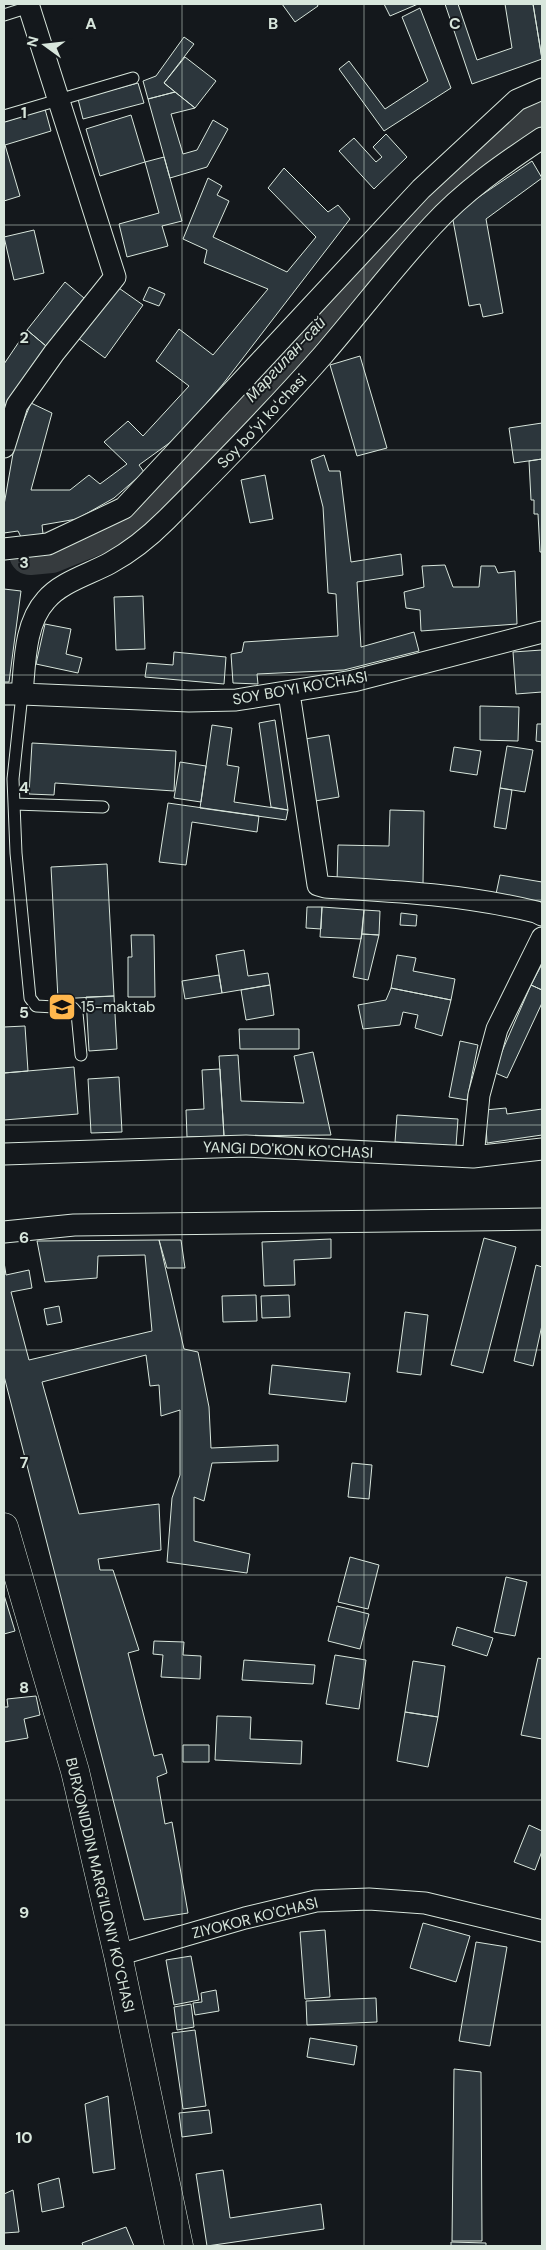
<svg xmlns="http://www.w3.org/2000/svg" width="546" height="2250" viewBox="0 0 546 2250" font-family="'DM Sans',sans-serif">
	<style>
		.lines { fill: none; stroke-linecap: round; stroke-linejoin: round }
		.river { stroke: #363b3e; stroke-width: 42 }
		.building { fill: #2c363c; stroke: #d8e6dc }
		.service-casing { stroke: #d8e6dc; stroke-width: 13 }
		.minor-casing { stroke: #d8e6dc; stroke-width: 23 }
		.primary-casing { stroke: #d8e6dc; stroke-width: 29 }
		.service { stroke: #14181c; stroke-width: 11 }
		.minor { stroke: #14181c; stroke-width: 21 }
		.primary { stroke: #14181c; stroke-width: 28 }
		.grid { fill: none; stroke: #d8e6dc; stroke-width: 1; stroke-opacity: 0.55 }
		.labels { text-anchor: middle; stroke-width: 4; stroke-linejoin: round; paint-order: stroke }
		.street-label { font-size: 15px; fill: #d8e6dc; stroke: #14181c }
		.poi-label { font-size: 15px; fill: #d8e6dc; stroke: #14181c; text-anchor: start }
		.water-label { font-size: 16px; font-style: italic; fill: #d8e6dc; stroke: #14181c }
		.grid-label { font-size: 16px; text-anchor: middle; font-weight: bold; fill: #d8e6dc; stroke: #14181c; stroke-width: 4; stroke-linejoin: round; paint-order: stroke }
	</style>
	<rect width="100%" height="100%" fill="#14181c"/>
	<g class="lines">
		<!-- river -->
		<path class="river" d="M30 554 51 552 135 518 494 137 542 119"/>
	</g>
	<!-- building -->
	<path class="building" d="M282 4H317L318 6 295 22Z
		M384 4H418L390 16Z
		M445 4H458L477 60 512 48 505 4H533L542 59 472 84Z
		M533 4H542V59Z
		M420 8 451 88 384 131 339 69 349 61 385 109 428 81 402 17Z
		M184 37 194 44 164 83 175 92 148 99 143 81 156 76Z
		M185 57 216 81 195 108 164 83Z
		M138 83 144 103 83 119 78 99Z
		M175 92 195 108 171 114 183 154 197 150 213 120 228 129 207 167 170 178 148 99Z
		M45 109 51 131 5 145 20 196 4 201V122Z
		M131 115 145 162 100 176 86 129Z
		M386 134 407 157 374 189 339 151 354 138 376 162 382 157 373 147Z
		M164 157 182 221 162 226 168 246 127 257 119 224 159 213 145 162Z
		M532 161 542 178 486 219 503 313 483 317 480 304 469 306 452 215Z
		M284 168 328 212 338 205 350 219 223 384 179 436 139 465 144 472 114 498 77 519 42 525 43 534 21 537 18 531 4 533V505L15 442 31 403 52 413 31 490H70L89 475 100 484 127 464 104 442 128 421 143 436 189 386 156 361 179 329 213 355 268 289 204 263 207 250 183 239 208 178 222 186 217 195 229 201 213 237 287 272 316 237 268 188Z
		M34 230 44 273 14 280 4 237Z
		M65 282 84 298 46 346 27 330Z
		M116 286 143 305 105 358 78 338Z
		M149 287 165 294 159 306 143 300Z
		M27 330 46 346 4 408V364Z
		M360 356 387 448 357 456 330 365Z
		M542 423V459L514 463 509 428Z
		M324 455 329 471H340L351 562 401 554 403 575 357 582 361 647 414 632 419 651 344 670 257 674 258 684 233 683 231 654 242 652 244 642 338 636 336 594 328 593 323 507 311 460Z
		M542 459V552H540L538 514H534V500H531L529 461Z
		M265 475 273 519 250 523 241 480Z
		M445 565 453 587H479L481 566H495L498 573 515 571 517 624 421 631 420 610 406 608 404 592 424 587 422 566Z
		M4 589 21 591 9 682H4Z
		M143 596 145 649 116 650 114 597Z
		M45 624 71 629 66 654 82 658 78 673 36 664Z
		M542 650V692L516 694 513 652Z
		M174 652 226 657 224 684 145 677 147 663 173 665Z
		M480 706 519 707 518 741 480 740Z
		M275 720 288 810 271 807 259 723Z
		M537 724H542V742L536 741Z
		M212 725 232 728 227 765 239 767 234 802 288 810 286 820 200 808Z
		M329 735 339 797 315 801 305 739Z
		M32 743 176 751 174 791 55 783 54 795 29 794Z
		M507 746 533 750 525 792 500 788Z
		M454 747 481 751 477 775 450 771Z
		M180 762 206 766 201 802 174 798Z
		M500 788 512 790 506 829 494 827Z
		M168 803 259 816 257 832 192 822 186 865 159 862Z
		M390 810 424 811 423 884 337 882 338 845 389 846Z
		M107 864 114 996 58 999 51 867Z
		M500 875 542 882V902L496 894Z
		M307 907H322L321 929 306 928Z
		M322 907 364 910 361 939 320 937Z
		M364 910 380 911 379 935 362 934Z
		M401 913 417 915 416 926 400 925Z
		M362 934 379 935 368 980 353 977Z
		M131 935H154L155 997H128V957H132Z
		M244 950 248 976 268 973 270 985 222 993 216 955Z
		M397 955 416 958 413 971 455 979 451 1000 391 988Z
		M542 964V990L531 985Z
		M219 975 222 993 185 999 182 981Z
		M270 985 274 1015 246 1020 241 990Z
		M531 985 542 990V1003L507 1078 493 1072Z
		M391 988 451 1000 442 1036 415 1028 418 1015 403 1012 400 1025 363 1029 358 1005 386 1000Z
		M114 996 117 1049 89 1051 86 997Z
		M25 1026 28 1071 4 1073V1027Z
		M239 1029H299V1049H240Z
		M460 1041 478 1045 467 1100 449 1097Z
		M313 1052 331 1135 224 1136 219 1056 238 1055 241 1101 304 1103 294 1056Z
		M74 1067 78 1114 4 1120V1073Z
		M220 1069 224 1136 187 1137 186 1110 204 1109 202 1070Z
		M119 1077 122 1132 91 1133 88 1079Z
		M506 1108 507 1114 542 1109V1135L487 1143 485 1110Z
		M397 1115 458 1119 456 1146 395 1142Z
		M484 1238 516 1247 483 1373 451 1365Z
		M331 1239V1258L294 1260 295 1285 264 1286 262 1242Z
		M159 1240 184 1349 198 1352 209 1407 211 1448 278 1445V1461L212 1463 204 1501 194 1497V1541L250 1554 247 1573 167 1562 172 1498 180 1475V1410L161 1416 159 1385 150 1386 146 1355 42 1382 79 1514 159 1504 161 1550 98 1559 100 1570H113L139 1650 128 1653 154 1756 162 1754 167 1773 157 1777 165 1824 172 1822 188 1913 144 1920 4 1376V1262L6 1275 29 1270 32 1288 11 1292 29 1360 152 1331 145 1255 98 1256 97 1278 45 1282 37 1241Z
		M159 1240H181L185 1268H167Z
		M536 1265 542 1267V1325L533 1366 514 1361Z
		M256 1295 257 1321 223 1322 222 1296Z
		M289 1295 290 1317 262 1318 261 1296Z
		M59 1306 62 1322 47 1325 44 1309Z
		M405 1312 428 1315 421 1375 397 1372Z
		M272 1365 350 1373 346 1402 269 1394Z
		M352 1463 372 1465 369 1499 348 1497Z
		M350 1557 379 1565 368 1609 338 1602Z
		M506 1577 527 1582 515 1636 494 1632Z
		M4 1595 15 1631 4 1634Z
		M337 1606 369 1614 360 1649 328 1641Z
		M457 1627 493 1638 487 1656 452 1645Z
		M154 1641 184 1642 183 1655 201 1656 200 1679 161 1677 163 1655 153 1654Z
		M335 1655 366 1660 359 1709 326 1704Z
		M538 1658 542 1659V1739L521 1735Z
		M244 1660 315 1665 313 1684 242 1680Z
		M413 1661 445 1666 438 1717 405 1712Z
		M36 1696 40 1715 24 1719 28 1738 4 1742V1707H8L7 1699Z
		M405 1712 438 1717 428 1767 397 1761Z
		M217 1716 251 1717 250 1739 302 1741 301 1764 215 1760Z
		M183 1745H209V1762H183Z
		M529 1825 542 1831V1851L535 1870 514 1862Z
		M423 1923 470 1936 456 1982 410 1968Z
		M325 1930 330 1997 305 1999 300 1932Z
		M476 1942 507 1947 490 2046 459 2041Z
		M191 1956 199 2000 174 2005 166 1960Z
		M216 1990 219 2011 195 2015 193 2003 202 2002 201 1993Z
		M376 1998 377 2022 307 2025 306 2001Z
		M191 2004 194 2027 177 2030 174 2007Z
		M195 2030 206 2106 183 2109 172 2033Z
		M310 2038 357 2046 354 2065 307 2057Z
		M454 2069 481 2072 482 2241H452Z
		M108 2096 115 2169 93 2173 85 2104Z
		M209 2110 212 2133 182 2137 179 2113Z
		M223 2170 230 2218 321 2204 324 2229 207 2246 196 2174Z
		M59 2178 64 2207 42 2212 38 2184Z
		M13 2190 19 2232 4 2233V2194Z
		M126 2227 134 2246H83L82 2243Z
		M451 2242 486 2243V2246H451Z"/>
	<g class="lines">
		<!-- service casing -->
		<g class="service-casing">
			<path id="service" d="M4 15 29 7
				M4 116 133 78
				M22 694 13 779 16 853 30 998 36 1006 73 1008 77 1013 81 1055
				M14 804 103 807"/>
		</g>
		<!-- minor casing -->
		<g class="minor-casing">
			<path id="minor" d="M4 447 17 405 54 353 115 277 29 7
				M4 549 48 544 124 508 421 189 517 100 542 89
				M289 693 318 885 325 887C395 891 468 895 536 912L542 915
				M4 694H22C25 664 24 624 46 600 61 582 90 574 110 563 130 552 150 536 166 520 220 466 273 412 323 355 360 312 394 267 432 226 464 191 503 164 542 138
				M22 694 189 701 236 700 353 681 542 632
				M4 1154 246 1146 473 1157 542 1149
				M473 1157 479 1095 497 1029 542 938
				M4 1232 74 1225 542 1219
				M118 1955 245 1918 316 1901 369 1899 425 1903 542 1931"/>
		</g>
		<!-- primary casing -->
		<g class="primary-casing">
			<path id="primary" d="M4 1527 75 1771 118 1955 179 2246"/>
		</g>
		<!-- service -->
		<use href="#service" class="service"/>
		<!-- minor -->
		<use href="#minor" class="minor"/>
		<!-- primary -->
		<use href="#primary" class="primary"/>
	</g>
	<!-- grid -->
	<path class="grid" d="M182 4V2246M364 4V2246M4 225H542M4 450H542M4 675H542M4 900H542M4 1125H542M4 1350H542M4 1575H542M4 1800H542M4 2025H542"/>
	<!-- icons -->
	<defs>
		<g id="school-square" transform="scale(1.4375)"><rect x="-9" y="-9" width="18" height="18" rx="4" fill="#ffb74d" stroke="#14181c"/><path d="M0-5L7-2L0 1L-7-2ZM-4 1L0 2.5L4 1V4Q0 6-4 4Z" fill="#111"/></g>
	</defs>
	<g fill-rule="evenodd">
		<use href="#school-square" x="62" y="1007"/>
	</g>
	<g class="labels">
		<!-- street labels -->
		<g class="street-label">
			<text transform="translate(262 421) rotate(-47)" y="5">Soy boʻyi koʻchasi</text>
			<text transform="translate(300 688) rotate(-10)" y="5">SOY BO'YI KO'CHASI</text>
			<text transform="translate(288 1150) rotate(2)" y="5">YANGI DO'KON KO'CHASI</text>
			<text transform="translate(100 1885) rotate(77)" y="5">BURXONIDDIN MARG’ILONIY KO’CHASI</text>
			<text transform="translate(255 1918) rotate(-14)" y="5">ZIYOKOR KO'CHASI</text>
		</g>
		<!-- poi labels -->
		<g class="poi-label">
			<text x="81" y="1012">15-maktab</text>
		</g>
		<!-- water labels -->
		<g class="water-label">
			<text transform="translate(285 359) rotate(-47)" y="6">Маргилан-сай</text>
		</g>
	</g>
	<g class="grid-label">
		<text x="91" y="29">A</text>
		<text x="273" y="29">B</text>
		<text x="455" y="29">C</text>
		<text x="24" y="118">1</text>
		<text x="24" y="343">2</text>
		<text x="24" y="568">3</text>
		<text x="24" y="793">4</text>
		<text x="24" y="1018">5</text>
		<text x="24" y="1243">6</text>
		<text x="24" y="1468">7</text>
		<text x="24" y="1693">8</text>
		<text x="24" y="1918">9</text>
		<text x="24" y="2143">10</text>
	</g>
	<!-- border -->
	<rect width="546" height="2250" fill="none" stroke="#d8e6dc" stroke-width="10"/>
	<!-- north arrow -->
	<g transform="translate(45 45) rotate(285)" stroke="#14181c" stroke-width="4" paint-order="stroke">
	<path d="M0-4L9 19L0 12L-9 19Z" fill="#d8e6dc"/>
	<text y="-8" font-size="14" font-weight="bold" text-anchor="middle" fill="#d8e6dc">N</text>
	</g>
</svg>
